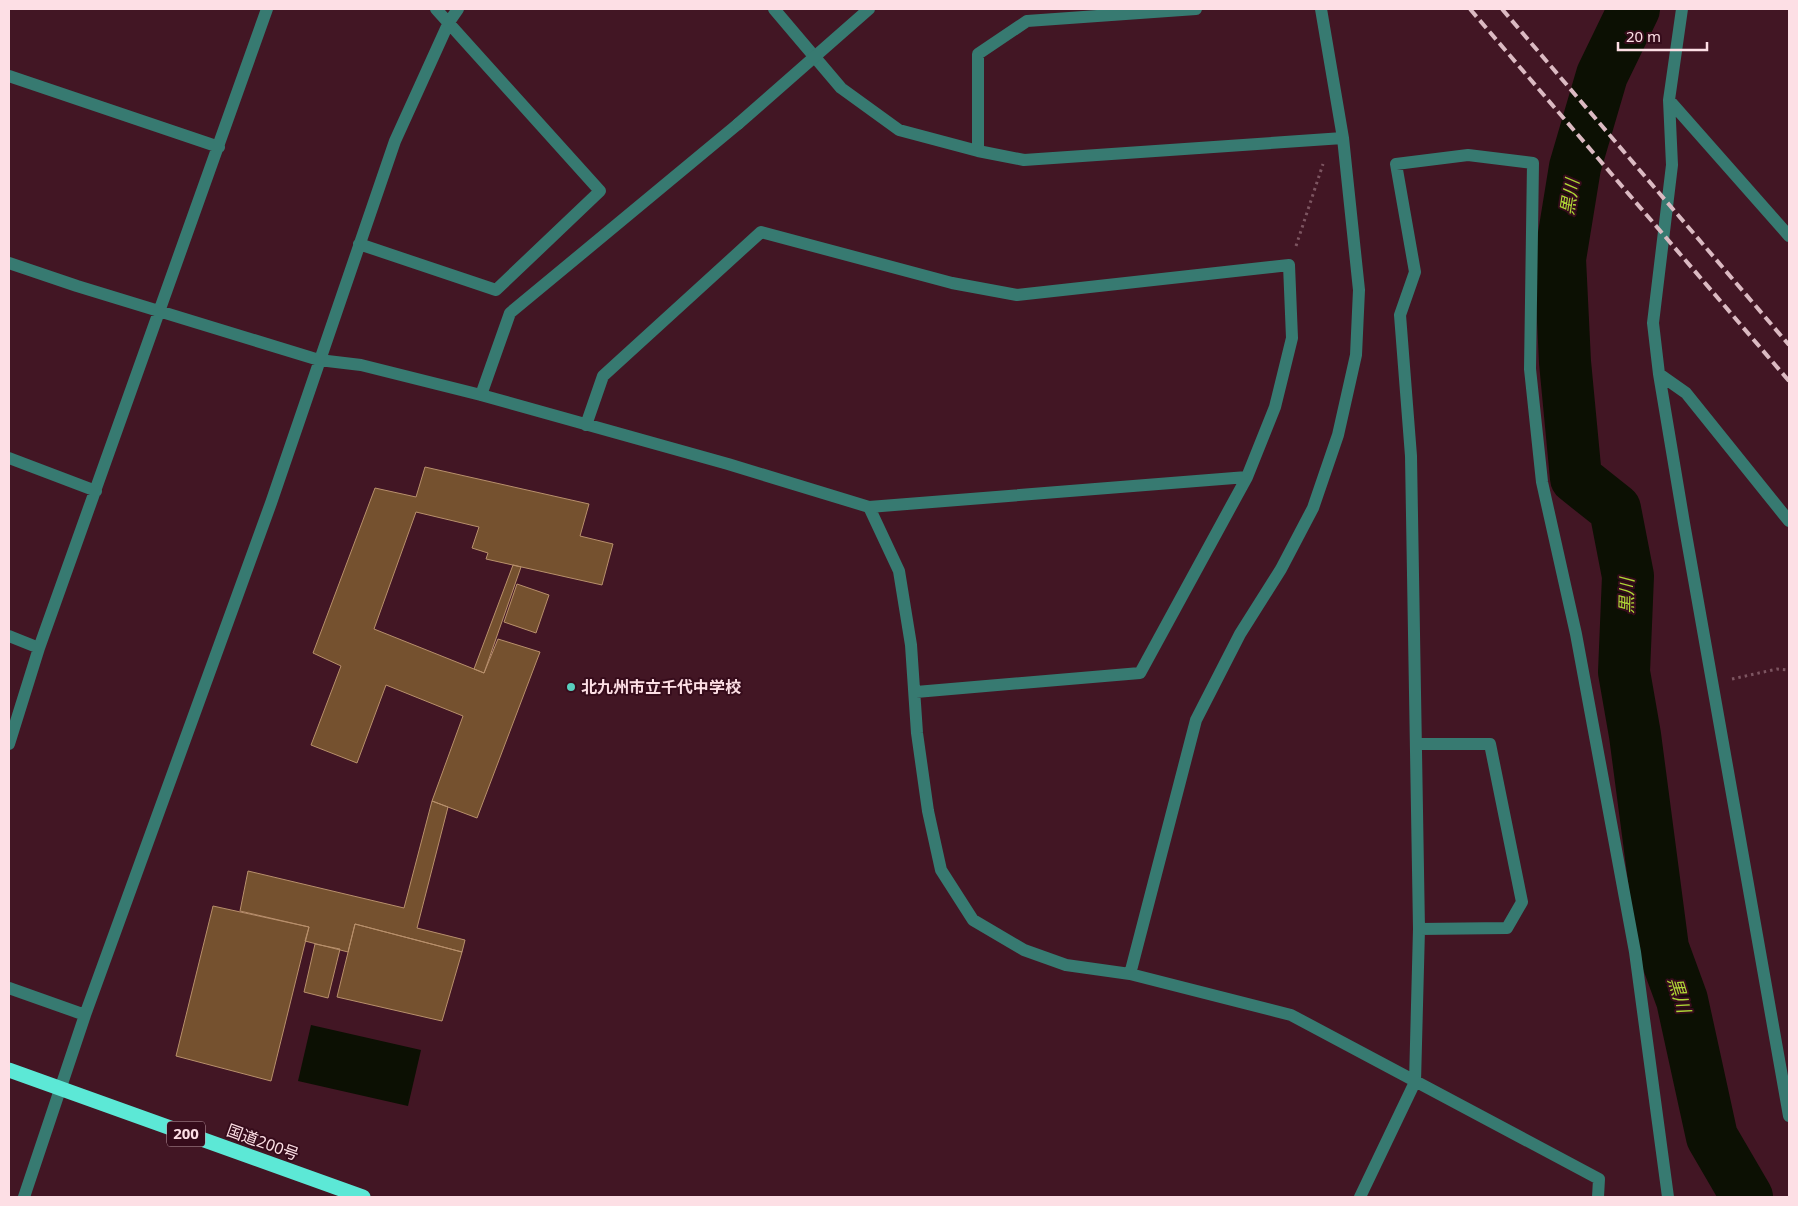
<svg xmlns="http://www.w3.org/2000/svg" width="1798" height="1206" viewBox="0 0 1798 1206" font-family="'Noto Sans','Noto Sans JP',sans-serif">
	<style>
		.water { fill: #0c1003 }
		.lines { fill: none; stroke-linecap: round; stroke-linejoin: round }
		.river { stroke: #0c1003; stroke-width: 52 }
		.building { fill: #75512f; stroke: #b8906c }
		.path { stroke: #7d5561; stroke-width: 3; stroke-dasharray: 2.5 4; stroke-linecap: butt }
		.minor { stroke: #377a71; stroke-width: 12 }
		.highway { stroke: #5ce8d6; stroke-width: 15 }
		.rail { stroke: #dbbac2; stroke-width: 4; stroke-dasharray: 10 5; stroke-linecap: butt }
		.minor-bridge { stroke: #377a71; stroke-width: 12 }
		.poi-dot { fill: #59cebe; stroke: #360c1b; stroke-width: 2 }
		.labels { text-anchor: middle; stroke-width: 4; stroke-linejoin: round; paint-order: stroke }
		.shield { fill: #360c1b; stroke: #c1a0a8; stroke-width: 1 }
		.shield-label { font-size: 15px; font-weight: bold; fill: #fddfe5 }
		.poi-label { font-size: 16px; font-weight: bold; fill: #fddfe5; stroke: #360c1b; text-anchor: start }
		.street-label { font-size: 16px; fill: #fddfe5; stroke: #360c1b }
		.water-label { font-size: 18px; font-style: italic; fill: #afd736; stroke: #360c1b }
	</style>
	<rect width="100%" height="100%" fill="#421624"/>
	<!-- water -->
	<path class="water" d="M311 1025 421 1050 408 1106 298 1081Z"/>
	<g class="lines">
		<!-- river -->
		<path class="river" d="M1634 9 1602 75 1575 167 1560 259 1565 362 1576 478 1615 509 1628 576 1624 672 1635 735 1663 948 1682 1000 1712 1137 1747 1197"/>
	</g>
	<!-- building -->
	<path class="building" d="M425 467 589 504 580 536 613 544 602 585 486 559 488 553 472 548 479 527 416 512 374 629 484 673 498 639 540 652 477 818 432 801 463 716 386 685 357 763 311 745 341 666 313 653 375 488 416 497Z
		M513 565 521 567 484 673 474 669Z
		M517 584 549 595 536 633 504 622Z
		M432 801 448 807 417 928 465 940 462 952 355 924 348 952 305 941 309 927 240 911 248 871 404 908Z
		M213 906 309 927 271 1081 176 1056Z
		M355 924 462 952 442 1021 337 997Z
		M315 944 340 949 328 998 304 992Z"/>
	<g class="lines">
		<!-- path -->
		<path class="path" d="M1296 246 1323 164
			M1732 679 1777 669 1789 670"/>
		<!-- minor -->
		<path class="minor" d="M774 9 841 88 899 130 978 151 1024 160 1343 138
			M1682 9 1669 100 1672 165 1653 323 1659 374 1684 523 1789 1116
			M9 76 219 147
			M1669 100 1789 236
			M978 151V54L1027 21 1196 9
			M359 244 496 290 600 191 436 9
			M9 263 77 286 319 360 361 365 481 395 728 464 869 507 899 571 911 645 917 733 928 811 941 870 973 920 1024 950 1066 965 1130 974 1291 1015 1599 1179 1598 1197
			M1659 374 1686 393 1789 521
			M481 395 510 313 738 124
			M586 425 603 376 761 232 952 283 1017 295 1289 265 1292 338 1275 407 1247 477 1140 673 916 692
			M9 458 96 491
			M869 507 1247 477
			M9 636 39 648
			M9 744 39 648 267 9
			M1416 744H1490L1522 902 1507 928 1419 929
			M1130 974 1196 720 1240 634 1281 569 1313 508 1338 435 1356 355 1359 290 1343 138 1321 9
			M9 988 85 1015
			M24 1197 85 1015 271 503 395 141 449 22 458 9
			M1360 1197 1415 1082 1419 929 1411 456 1400 315 1415 272 1396 164 1468 155 1533 163 1530 369 1542 482 1576 634 1635 952 1668 1197"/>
		<!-- highway -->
		<path class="highway" d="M9 1070 363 1197"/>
		<!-- rail -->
		<path class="rail" d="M1470 9 1789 381
			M1502 9 1789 345"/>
		<!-- minor-bridge -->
		<path class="minor-bridge" d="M738 124 869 9"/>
	</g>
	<!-- markers -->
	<circle class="poi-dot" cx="571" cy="687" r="5"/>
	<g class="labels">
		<!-- shield labels -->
		<rect class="shield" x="167" y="1121.5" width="38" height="25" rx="4"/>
		<g class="shield-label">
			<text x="186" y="1139">200</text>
		</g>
		<!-- poi labels -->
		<g class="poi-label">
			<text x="581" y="693">北九州市立千代中学校</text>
		</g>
		<!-- street labels -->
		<g class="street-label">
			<text transform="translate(263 1142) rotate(20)" y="6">国道200号</text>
		</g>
		<!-- water labels -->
		<g class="water-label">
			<text transform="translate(1570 197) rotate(-81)" y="6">黒川</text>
			<text transform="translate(1627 596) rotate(-89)" y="6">黒川</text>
			<text transform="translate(1679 995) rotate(73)" y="6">黒川</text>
		</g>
	</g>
	<!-- border -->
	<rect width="1798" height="1206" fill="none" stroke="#fddfe5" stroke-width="20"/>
	<!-- scale -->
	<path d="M1618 42v8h89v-8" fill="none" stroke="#fddfe5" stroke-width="2.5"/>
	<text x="1626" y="42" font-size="15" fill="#fddfe5" stroke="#360c1b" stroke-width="4" paint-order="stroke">20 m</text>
</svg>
